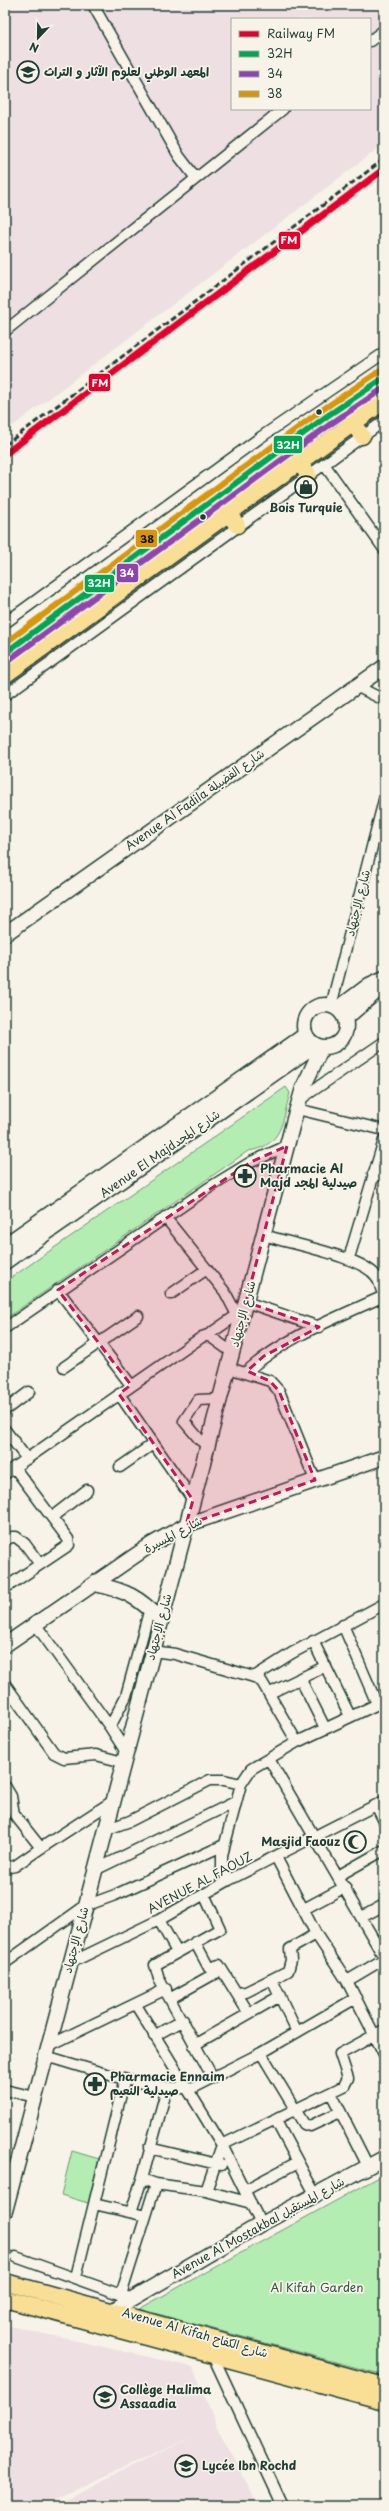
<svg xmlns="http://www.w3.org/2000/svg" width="389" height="2511" viewBox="0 0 389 2511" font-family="'Playpen Sans','Playpen Sans Arabic',sans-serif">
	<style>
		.built { fill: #eedfe3; fill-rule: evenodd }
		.green { fill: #b4edb1; stroke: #6a9572 }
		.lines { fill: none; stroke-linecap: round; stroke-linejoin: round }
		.street-casing { stroke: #1f3d34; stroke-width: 13 }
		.secondary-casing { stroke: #1f3d34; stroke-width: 17 }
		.primary-casing { stroke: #1f3d34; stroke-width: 19 }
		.street { stroke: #f7f3e8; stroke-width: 10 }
		.secondary { stroke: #f7f3e8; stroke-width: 14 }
		.primary { stroke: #f9df96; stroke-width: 16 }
		.rail { stroke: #1f3d34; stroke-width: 3; stroke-dasharray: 6 3; stroke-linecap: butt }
		.bus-1-casing { stroke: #f7f3e8; stroke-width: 9 }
		.bus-2-casing { stroke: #f7f3e8; stroke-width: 9 }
		.bus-3-casing { stroke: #f7f3e8; stroke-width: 9 }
		.bus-1 { stroke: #00a651; stroke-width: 6 }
		.bus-2 { stroke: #8e44ad; stroke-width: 6 }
		.bus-3 { stroke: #d79608; stroke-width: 6 }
		.rail-1-casing { stroke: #f7f3e8; stroke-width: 10 }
		.rail-1 { stroke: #e4002b; stroke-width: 7 }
		.marked { fill: #c2185b; fill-opacity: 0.2; stroke: #c2185b; stroke-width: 3; stroke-dasharray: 8 5; stroke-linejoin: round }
		.bus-dot { fill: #1f3d34; stroke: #f7f3e8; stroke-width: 1.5 }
		.labels { text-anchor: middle; stroke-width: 3.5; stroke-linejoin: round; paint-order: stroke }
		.poi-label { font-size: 12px; font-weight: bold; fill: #1f3d34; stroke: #f7f3e8; text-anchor: start }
		.street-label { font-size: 12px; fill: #1f3d34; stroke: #f7f3e8 }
		.park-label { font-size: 12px; fill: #355747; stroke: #f7f3e8 }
		.line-badge { stroke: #f7f3e8; stroke-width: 1.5 }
		.badge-label { font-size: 11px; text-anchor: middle; font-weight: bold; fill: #fff }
		.pale-badge-label { font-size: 11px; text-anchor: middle; font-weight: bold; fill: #111 }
	</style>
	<rect width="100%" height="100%" fill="#f7f3e8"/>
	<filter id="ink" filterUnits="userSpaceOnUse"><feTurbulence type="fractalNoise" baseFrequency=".025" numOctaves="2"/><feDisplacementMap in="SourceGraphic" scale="8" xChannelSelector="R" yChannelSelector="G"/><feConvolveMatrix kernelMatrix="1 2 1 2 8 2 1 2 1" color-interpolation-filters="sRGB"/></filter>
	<g filter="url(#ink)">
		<!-- built -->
		<path class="built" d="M5 5H384V144L5 432ZM232 19H370V109H232Z
			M5 2325 193 2367 217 2427 259 2506H50L195 2436 38 2506H5Z"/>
		<!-- green -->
		<path class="green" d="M286 1087 290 1093C282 1121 283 1146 248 1151L5 1319V1282Z
			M72 2151 99 2159 88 2203 61 2195Z
			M381 2176 384 2178V2375L139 2309Z"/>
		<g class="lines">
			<!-- street casing -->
			<g class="street-casing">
				<path id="street" d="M93 5 179 156 195 177
					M370 41 384 30
					M5 331 283 109
					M324 464 384 549
					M5 623 261 437 384 353
					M356 686 384 700
					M5 695 384 421
					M331 1006 384 800
					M299 1100 384 1042
					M297 1109 384 1130
					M373 1174 384 1176
					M165 1217 225 1292 237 1315
					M264 1235C290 1244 361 1256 376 1276 380 1282 381 1290 384 1297
					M349 1258 384 1140
					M58 1290 131 1385
					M171 1294 207 1269
					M246 1302 319 1327
					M5 1328 207 1189 251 1162 287 1146
					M208 1335 237 1315H243
					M64 1367 138 1316
					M229 1368 270 1381 279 1391 315 1480
					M246 1372C285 1337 336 1318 384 1296
					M119 1394 193 1500
					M5 1410 29 1392
					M5 1430 27 1459
					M208 1446 200 1440 184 1421 198 1400 221 1399
					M120 1467 153 1444
					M5 1474 202 1337 208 1335 233 1353
					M52 1517 87 1490
					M5 1540 12 1537H16L25 1544 39 1563
					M5 1588 69 1545 68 1539 14 1467
					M36 1625 110 1727 126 1752
					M343 1625 377 1704
					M313 1641 350 1716
					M153 1651 175 1654 254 1677 262 1682 297 1742
					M254 1677 292 1653 384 1604
					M300 1678 325 1728
					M5 1684 54 1753 64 1758 96 1755 123 1762
					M270 1693 326 1666
					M110 1727 126 1696 150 1608
					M269 1759 384 1957
					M5 1786 11 1796 14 1814 41 1848 113 1801
					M376 1805 384 1821
					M105 1830 130 1821 210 1780H224L241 1784
					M276 1857 316 1934 347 1981 384 2054
					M5 1868 15 1866 41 1848
					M95 1870 235 1802
					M338 1876 384 1850
					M229 1880 222 1870V1855L241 1784 251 1769 297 1742 384 1701
					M204 1894 220 1929 155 1965 159 1979 213 2078
					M304 1909 345 1887
					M362 1917 384 1905
					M159 1920 177 1952
					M195 1942 209 1968 219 1965 248 2012
					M5 1963 85 1906 115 1895 224 1845
					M70 1963 159 1920 229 1880 384 1801
					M272 1980 297 2032
					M347 1981 384 1959
					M237 1993 246 1992 288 1971 291 1960 290 1949 316 1934
					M171 1998 221 1970
					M136 2005 222 2145 261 2224
					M154 2036 183 2020
					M194 2045 280 1996
					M48 2046 166 1989
					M261 2053 304 2124 310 2126 340 2112
					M45 2056C82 2066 160 2094 194 2087L261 2053 356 1998
					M5 2090 35 2097
					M331 2093 368 2166
					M275 2119 315 2194
					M149 2148 221 2165
					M156 2184 206 2191 251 2203
					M245 2190 298 2162
					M206 2191 222 2145 344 2086 348 2078 340 2054 384 2030
					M94 2204 146 2216
					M131 2212 142 2179
					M16 2257 127 2297
					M76 2277 125 2078
					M121 2295 156 2184 142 2179 167 2088
					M213 2356 283 2506"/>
			</g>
			<!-- secondary casing -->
			<g class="secondary-casing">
				<path id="secondary" d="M5 934 384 667
					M304 1026a21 21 0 1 1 42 0a21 21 0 1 1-42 0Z
					M337 1009 369 985 384 978
					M345 1019 375 993 384 982
					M5 1245 305 1035
					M5 1262 315 1045
					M94 1584C125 1590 139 1597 161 1620
					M5 1645 152 1544 186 1525 384 1457
					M5 2211 294 1119 303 1088 322 1047
					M113 2310 261 2224 384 2158"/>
			</g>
			<!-- primary casing -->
			<g class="primary-casing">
				<path id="primary" d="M353 423 362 436
					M298 461 308 474
					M228 513 237 525
					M5 653 327 416 384 378
					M5 675 384 401
					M5 2282 384 2386
					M5 2299 384 2401"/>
			</g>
			<!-- street -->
			<use href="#street" class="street"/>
			<!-- secondary -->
			<use href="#secondary" class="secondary"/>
			<!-- primary -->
			<use href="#primary" class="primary"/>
			<!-- rail -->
			<path class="rail" d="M5 445 384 159"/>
			<!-- bus-1 casing -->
			<g class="bus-1-casing">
				<path id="bus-1" d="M5 653 327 416 384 378"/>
			</g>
			<!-- bus-2 casing -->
			<g class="bus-2-casing">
				<path id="bus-2" d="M10 659 332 423 384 388"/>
			</g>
			<!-- bus-3 casing -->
			<g class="bus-3-casing">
				<path id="bus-3" d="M5 643 322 410 380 371"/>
			</g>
			<!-- bus-1 -->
			<use href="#bus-1" class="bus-1"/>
			<!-- bus-2 -->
			<use href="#bus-2" class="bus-2"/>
			<!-- bus-3 -->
			<use href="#bus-3" class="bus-3"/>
			<!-- rail-1 casing -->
			<g class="rail-1-casing">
				<path id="rail-1" d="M5 454 384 169"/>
			</g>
			<!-- rail-1 -->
			<use href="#rail-1" class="rail-1"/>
		</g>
	</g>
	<!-- marked area -->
	<path class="marked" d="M287 1146 246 1302 319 1327 264 1356 247 1371 270 1381 279 1391 315 1480 186 1525 193 1500 119 1394 131 1385 58 1290 251 1162Z"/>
	<!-- icons -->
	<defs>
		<g id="university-ring" transform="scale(1.15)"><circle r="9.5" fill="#f7f3e8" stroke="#1f3d34" stroke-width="1.5"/><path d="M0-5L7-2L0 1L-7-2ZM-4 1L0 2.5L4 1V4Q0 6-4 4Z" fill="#1f3d34"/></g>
		<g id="shop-ring" transform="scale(1.15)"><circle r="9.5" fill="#f7f3e8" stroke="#1f3d34" stroke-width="1.5"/><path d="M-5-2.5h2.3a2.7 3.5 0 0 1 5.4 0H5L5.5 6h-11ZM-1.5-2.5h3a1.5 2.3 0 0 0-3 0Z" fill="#1f3d34"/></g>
		<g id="pharmacy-ring" transform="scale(1.15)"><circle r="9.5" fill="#f7f3e8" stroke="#1f3d34" stroke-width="1.5"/><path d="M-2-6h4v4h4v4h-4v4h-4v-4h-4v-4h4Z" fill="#1f3d34"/></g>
		<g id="mosque-ring" transform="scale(1.15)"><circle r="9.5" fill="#f7f3e8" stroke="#1f3d34" stroke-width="1.5"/><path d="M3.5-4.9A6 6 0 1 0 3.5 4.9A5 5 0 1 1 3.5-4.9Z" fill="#1f3d34"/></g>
		<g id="school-ring" transform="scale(1.15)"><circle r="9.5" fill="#f7f3e8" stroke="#1f3d34" stroke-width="1.5"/><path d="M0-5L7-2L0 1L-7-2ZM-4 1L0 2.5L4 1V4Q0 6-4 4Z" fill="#1f3d34"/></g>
	</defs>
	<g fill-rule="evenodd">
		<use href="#university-ring" x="28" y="72"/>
		<use href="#shop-ring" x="306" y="487"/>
		<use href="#pharmacy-ring" x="245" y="1176"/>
		<use href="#mosque-ring" x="355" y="1842"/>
		<use href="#pharmacy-ring" x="95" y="2084"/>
		<use href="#school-ring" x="105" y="2397"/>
		<use href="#school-ring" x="186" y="2466"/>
	</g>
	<!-- markers -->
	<g class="bus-dot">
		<circle cx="319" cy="412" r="3.5"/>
		<circle cx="203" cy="517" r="3.5"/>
	</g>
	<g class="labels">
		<!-- poi labels -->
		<g class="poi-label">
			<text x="44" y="76">المعهد الوطني لعلوم الآثار و التراث</text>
			<text x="306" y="512" text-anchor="middle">Bois Turquie</text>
			<text x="260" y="1173">Pharmacie Al<tspan x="260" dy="14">Majd صيدلية المجد</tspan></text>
			<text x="340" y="1846" text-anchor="end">Masjid Faouz</text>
			<text x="110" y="2081">Pharmacie Ennaim<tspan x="110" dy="14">صيدلية النعيم</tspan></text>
			<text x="120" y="2394">Collège Halima<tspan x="120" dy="14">Assaadia</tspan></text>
			<text x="202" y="2470">Lycée Ibn Rochd</text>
		</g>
		<!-- street labels -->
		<g class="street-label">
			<text transform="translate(195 800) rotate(-35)" y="4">Avenue Al Fadila شارع الفضيلة</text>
			<text transform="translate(358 903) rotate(-76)" y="4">شارع الإجتهاد</text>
			<text transform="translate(160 1154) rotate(-35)" y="4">Avenue El Majdشارع المجد</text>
			<text transform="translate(243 1314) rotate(-75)" y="4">شارع الإجتهاد</text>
			<text transform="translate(173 1535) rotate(-28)" y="4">شارع المسيرة</text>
			<text transform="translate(159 1627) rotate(-75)" y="4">شارع الإجتهاد</text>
			<text transform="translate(200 1883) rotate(-28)" y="4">AVENUE AL FAOUZ</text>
			<text transform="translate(76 1940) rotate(-75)" y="4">شارع الإجتهاد</text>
			<text transform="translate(258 2228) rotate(-29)" y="4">Avenue Al Mostakbal شارع المستقبل</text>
			<text transform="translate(195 2333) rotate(16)" y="4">Avenue Al Kifah شارع الكفاح</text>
		</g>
		<!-- park labels -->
		<g class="park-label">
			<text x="317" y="2292">Al Kifah Garden</text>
		</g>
	</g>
	<g class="line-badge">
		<rect x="278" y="231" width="23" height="19" rx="4" fill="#e4002b"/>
		<rect x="88" y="373" width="23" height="19" rx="4" fill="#e4002b"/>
		<rect x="273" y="435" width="30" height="19" rx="4" fill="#00a651"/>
		<rect x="135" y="529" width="23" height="19" rx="4" fill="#d79608"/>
		<rect x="116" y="563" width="23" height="20" rx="4" fill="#8e44ad"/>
		<rect x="84" y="574" width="31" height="19" rx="4" fill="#00a651"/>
	</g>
	<g class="badge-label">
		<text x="289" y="244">FM</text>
		<text x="100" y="387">FM</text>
		<text x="288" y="449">32H</text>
		<text x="127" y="577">34</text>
		<text x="99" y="587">32H</text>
	</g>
	<g class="pale-badge-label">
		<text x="147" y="543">38</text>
	</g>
	<!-- margin -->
	<rect width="389" height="2511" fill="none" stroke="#f7f3e8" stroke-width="20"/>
	<rect x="10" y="10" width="369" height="2491" fill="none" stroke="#1f3d34" stroke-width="1.5" filter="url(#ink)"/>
	<!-- legend -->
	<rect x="231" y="18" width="140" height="92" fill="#f7f3e8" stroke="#a1aaa0"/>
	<rect x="239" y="31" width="20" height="6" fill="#e4002b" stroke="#a1aaa0"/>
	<text x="267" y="38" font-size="12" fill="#1f3d34">Railway FM</text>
	<rect x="239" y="51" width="20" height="6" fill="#00a651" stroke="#a1aaa0"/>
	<text x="267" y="58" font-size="12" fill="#1f3d34">32H</text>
	<rect x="239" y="71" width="20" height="6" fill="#8e44ad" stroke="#a1aaa0"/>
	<text x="267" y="78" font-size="12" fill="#1f3d34">34</text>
	<rect x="239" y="91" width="20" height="6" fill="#d79608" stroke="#a1aaa0"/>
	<text x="267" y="98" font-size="12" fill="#1f3d34">38</text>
	<!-- north arrow -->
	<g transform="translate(38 38) rotate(202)" stroke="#f7f3e8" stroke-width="3" paint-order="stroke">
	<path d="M0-3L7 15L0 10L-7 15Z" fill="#1f3d34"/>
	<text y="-6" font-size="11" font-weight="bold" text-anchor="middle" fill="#1f3d34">N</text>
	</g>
</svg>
